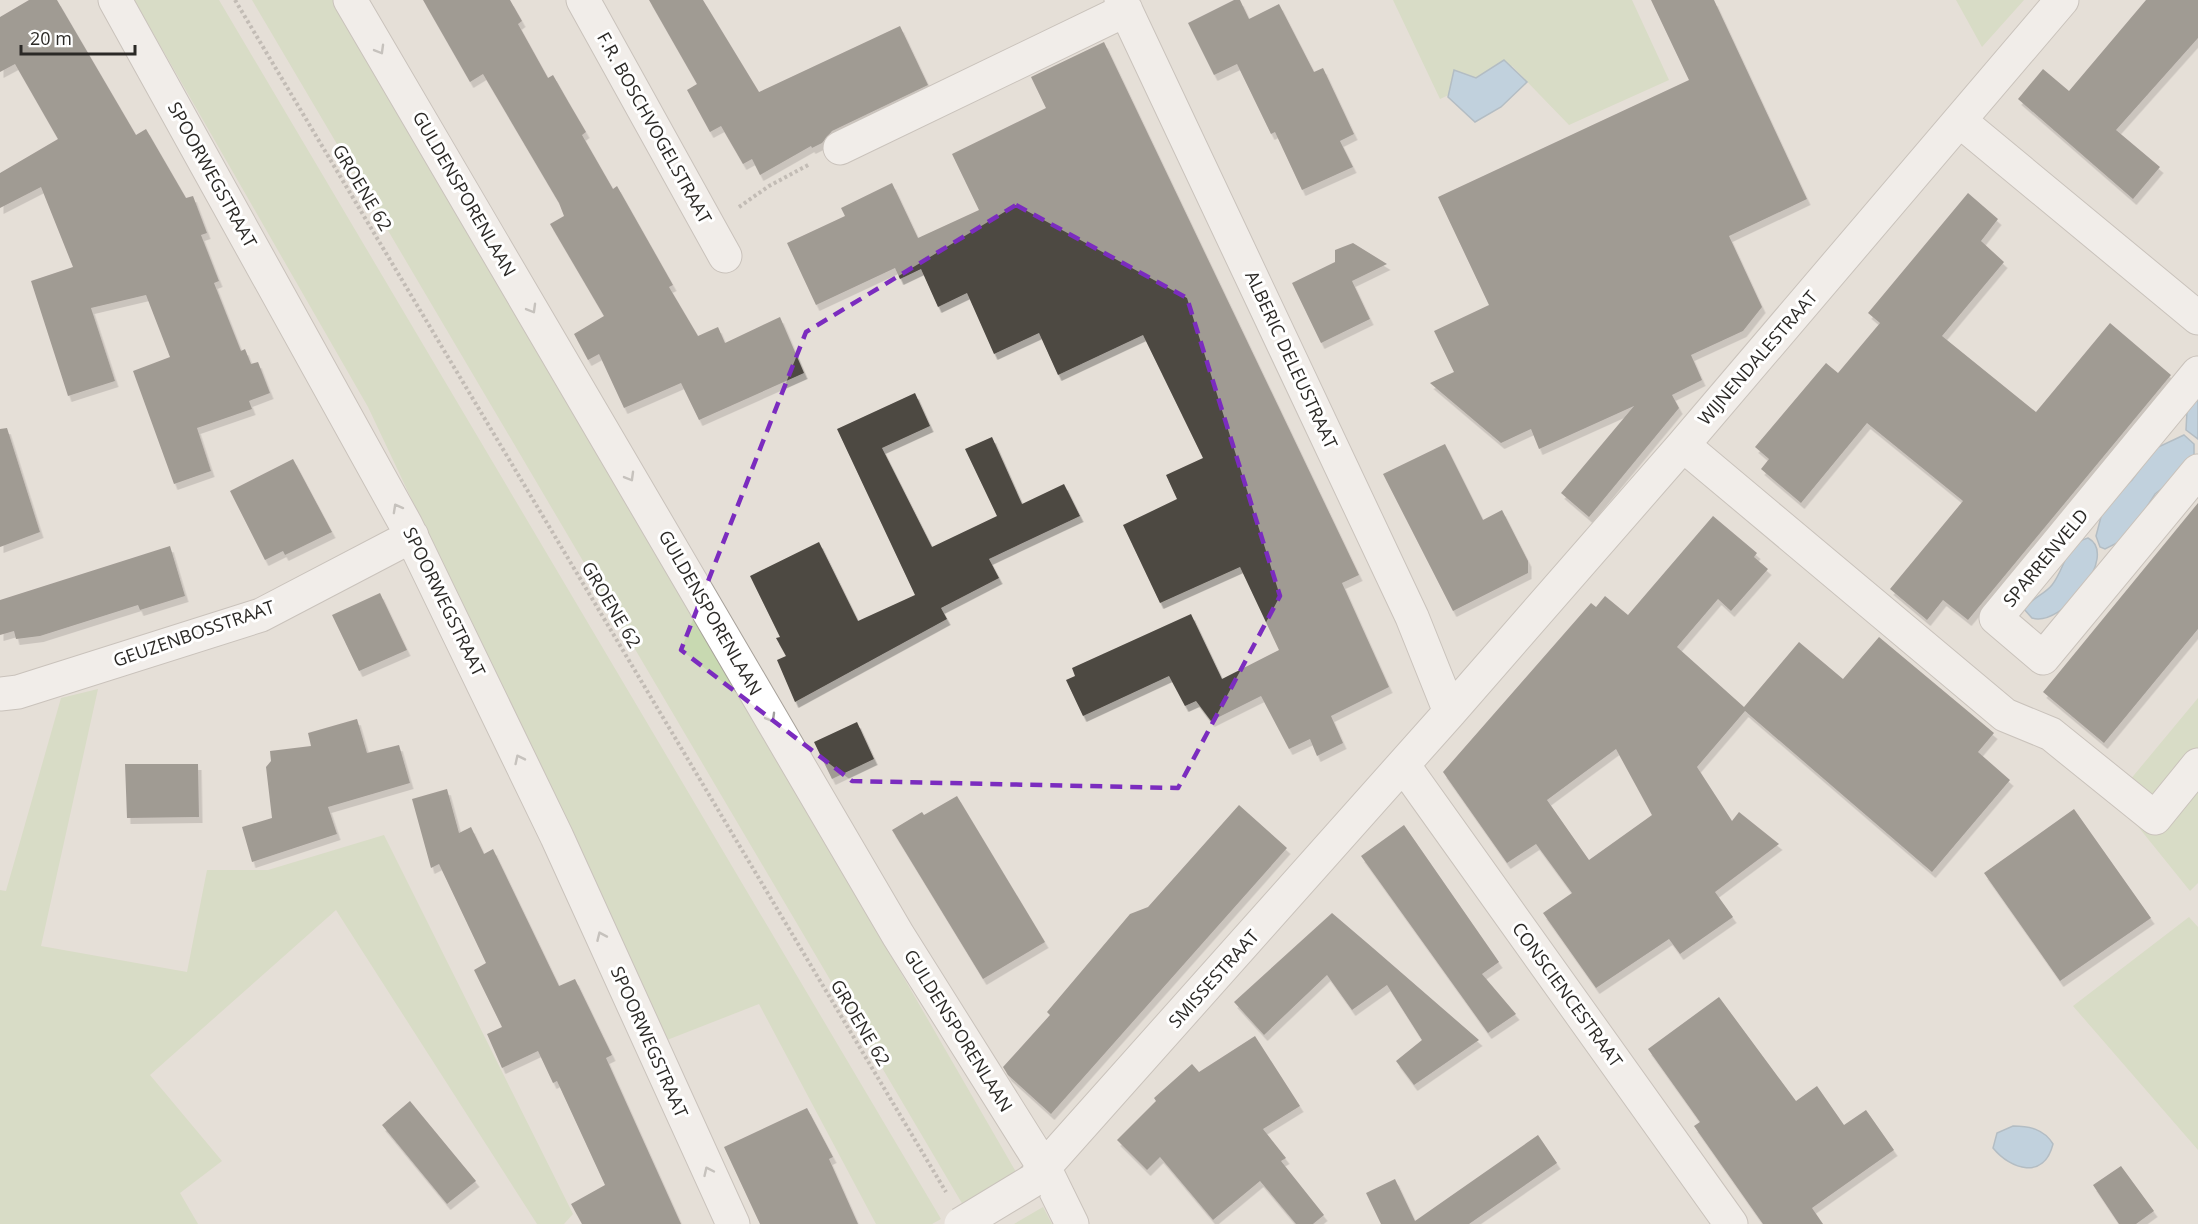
<svg xmlns="http://www.w3.org/2000/svg" width="2198" height="1224" viewBox="0 0 2198 1224" font-family="'Open Sans',sans-serif">
	<style>
		.green { fill: #c8d9b1 }
		.water { fill: #96c2e5; stroke: #7694ac; stroke-width: 1.5 }
		.building { fill: #4e4943; fill-rule: evenodd; filter: url(#shadow) }
		.lines { fill: none; stroke-linecap: round; stroke-linejoin: round }
		.minor-casing { stroke: #a7a19a; stroke-width: 35 }
		.path { stroke: #97928c; stroke-width: 4; stroke-dasharray: 3 3; stroke-linecap: butt }
		.minor { stroke: #fff; stroke-width: 33 }
		.minor-bridge-casing { stroke: #a7a19a; stroke-width: 35; stroke-linecap: butt }
		.minor-bridge { stroke: #fff; stroke-width: 33 }
		.oneway { stroke: #a09f9d }
		.marked { fill: none; stroke: #7b2cbf; stroke-width: 4.5; stroke-dasharray: 12 8; stroke-linejoin: round }
		.labels { text-anchor: middle; stroke-width: 6; stroke-linejoin: round; paint-order: stroke }
		.street-label { font-size: 18px; fill: #2b2926; stroke: #fff }
	</style>
	<defs>
		<filter id="shadow"><feDropShadow dx="3.5" dy="6" stdDeviation="0" flood-color="#0004"/></filter>
	</defs>
	<rect width="100%" height="100%" fill="#e5dfd7"/>
	<!-- green -->
	<path class="green" d="M134 0H219L941 1219 932 1224H876L759 1004 667 1040 368 407Z
		M252 0H334L458 206 1016 1172 963 1205Z
		M1393 0H1632L1669 80 1569 125 1512 66 1440 99Z
		M1956 0H2024L1982 47Z
		M98 689 41 946 187 972 207 870H268L384 835 573 1214 564 1224H537L336 910 150 1075 222 1161 180 1193 198 1224H0V890L6 891 61 698Z
		M2198 698V883L2190 891 2115 798Z
		M2189 917 2198 927V1150L2073 1006Z
		M1043 1207 1052 1224H1014Z"/>
	<!-- water -->
	<path class="water" d="M1504 60 1527 82 1501 107 1475 122 1448 97 1454 70 1476 78Z
		M2198 392V439L2186 430 2187 411Z
		M2184 435 2194 444V456L2182 473 2155 494 2127 538 2105 549 2100 547 2096 536 2102 513 2113 497 2132 480 2154 449Z
		M2088 538C2120 555 2062 628 2032 618L2024 609C2033 597 2044 595 2052 585 2065 569 2065 544 2088 538Z
		M2013 1126C2029 1126 2044 1129 2053 1144 2044 1180 2011 1170 1993 1148L1997 1133Z"/>
	<!-- building -->
	<path class="building" d="M29 0H57L136 135 146 129 186 198 193 196 207 233 201 235 219 281 214 283 241 351 245 349 251 364 258 362 270 393 249 401 252 409 197 428 211 471 174 484 133 371 170 357 146 295 91 308 115 381 68 396 31 281 73 267 41 187 0 208V173L58 139 15 64 0 72V17Z
		M423 0H510L522 21 518 24 548 78 553 75 569 103 586 132 582 135 613 189 617 186 673 285 669 287 698 336 718 327 725 343 780 317 804 373 699 420 681 383 624 408 599 354 588 360 574 334 604 316 550 224 564 216 559 203 483 74 470 82Z
		M649 0H703L759 92 900 26 928 85 832 131 822 143 812 148 811 146 760 175 752 159 743 164 721 126 710 132 687 90 697 84Z
		M1234 0H1240L1249 19 1279 4 1314 72 1323 68 1354 134 1340 141 1353 167 1302 190 1275 132 1271 134 1237 64 1214 75 1188 23Z
		M1651 0H1714L1807 199 1729 236 1762 307 1743 331 1691 355 1702 380 1672 395 1679 408 1589 517 1561 493 1634 406 1539 449 1531 429 1501 443 1430 383 1454 372 1434 331 1489 305 1438 197 1689 80Z
		M2146 0H2198V38L2116 130 2160 167 2133 199 2018 99 2043 69 2069 91Z
		M1104 42 1359 575 1342 583 1389 687 1331 716 1343 743 1317 756 1310 739 1289 749 1261 696 1211 721 1196 701 1185 706 1169 676 1083 716 1066 680 1075 676 1072 668 1191 614 1222 679 1279 650 1240 567 1160 603 1123 525 1177 499 1166 475 1203 458 1143 335 1058 375 1039 333 994 354 967 293 938 307 921 269 900 279 895 268 816 305 787 243 845 216 841 208 892 183 918 238 979 210 952 154 1046 108 1031 77Z
		M1968 193 1998 219 1981 241 2004 262 1942 336 2036 412 2110 323 2171 375 1968 620 1943 600 1927 620 1890 589 1963 501 1867 423 1801 503 1761 469 1769 459 1755 447 1826 363 1838 373 1880 323 1868 313Z
		M1353 243 1387 264 1352 281 1370 319 1321 343 1292 283 1335 262V250Z
		M915 393 930 426 882 448 932 547 997 516 965 449 992 437 1022 504 1064 484 1080 516 989 559 999 578 941 608 947 619 795 702 777 660 786 656 776 638 780 637 750 576 819 542 858 621 915 595 837 429Z
		M7 428 40 532 0 547V429Z
		M1445 444 1483 520 1502 510 1528 561V573L1453 611 1383 474Z
		M293 459 332 532 285 555 283 551 265 560 230 491Z
		M2198 503V629L2104 743 2043 692Z
		M1713 516 1757 553 1754 557 1768 569 1731 611 1718 599 1677 647 1744 707 1799 642 1843 679 1879 637 1994 733 1978 752 2010 780 1932 872 1745 711 1697 767 1732 821 1739 812 1779 844 1715 892 1733 917 1680 954 1669 939 1596 988 1543 913 1572 893 1536 844 1507 863 1443 772 1591 603 1596 607 1605 596 1628 615ZM1616 749 1652 815 1589 860 1547 800Z
		M170 546 185 596 140 610 138 605 40 636 16 639 14 631 0 635V600Z
		M380 593 407 650 359 671 332 615Z
		M357 719 367 753 399 745 410 783 328 807 337 834 252 862 242 827 272 818 266 767 271 761 270 751 311 746 308 733Z
		M857 722 874 759 832 779 814 742Z
		M125 764H198L199 817 127 818Z
		M447 789 459 833 471 827 484 854 493 849 559 986 575 979 612 1055 606 1058 681 1224H582L571 1204 605 1185 557 1081 553 1083 538 1051 502 1068 487 1034 502 1027 474 970 486 963 439 864 431 868 412 799Z
		M957 796 1045 942 983 979 892 830 922 812 924 815Z
		M1239 805 1287 848 1051 1114 1008 1075 1003 1067 1050 1015 1047 1012 1130 914 1148 907Z
		M2074 809 2151 918 2060 981 1984 873Z
		M1404 825 1499 962 1482 974 1516 1014 1488 1033 1361 856Z
		M1332 913 1373 948 1479 1040 1414 1085 1396 1061 1422 1040 1387 985 1352 1010 1327 975 1264 1035 1234 1002Z
		M1719 997 1796 1101 1817 1086 1844 1125 1866 1110 1894 1150 1812 1208 1823 1224H1763L1694 1126 1700 1122 1648 1049Z
		M1255 1036 1300 1106 1263 1129 1286 1158 1281 1161 1324 1215 1313 1224H1296L1260 1181 1213 1220 1160 1157 1147 1170 1117 1140 1156 1101 1154 1098 1192 1064 1199 1072Z
		M410 1101 476 1181 447 1204 382 1125Z
		M807 1108 833 1157 829 1159 858 1224H760L724 1147Z
		M1538 1135 1557 1163 1469 1224H1381L1366 1193 1395 1179 1415 1221Z
		M2121 1166 2154 1211 2136 1224H2119L2093 1185Z"/>
	<g class="lines">
		<!-- minor casing -->
		<g class="minor-casing">
			<path id="minor" d="M115 0 406 525 557 837 733 1224
				M350 0 898 935 1045 1169 1072 1224
				M583 0 725 256
				M1121 0 1412 617 1450 712
				M1960 121 2198 318
				M840 148 1126 10
				M2198 373 1996 618 2043 658 2198 471
				M1683 445 2005 715 2051 734 2155 818 2198 765
				M0 694 18 692 261 615 412 536
				M1404 766 1731 1224
				M1032 1181 1450 712 1683 445 2062 0"/>
		</g>
		<!-- path -->
		<path class="path" d="M235 0 946 1192
			M739 207 769 186 810 164"/>
		<!-- minor -->
		<use href="#minor" class="minor"/>
		<!-- minor-bridge casing -->
		<g class="minor-bridge-casing">
			<path id="minor-bridge" d="M961 1224 1032 1181"/>
		</g>
		<!-- minor-bridge -->
		<use href="#minor-bridge" class="minor-bridge"/>
	</g>
	<!-- one-way arrows -->
	<defs><path id="oneway-chevron" d="M-2-3.5L2.5 0L-2 3.5" fill="none" stroke-width="1.6" stroke-linecap="round" stroke-linejoin="round" transform="scale(1.5)"/></defs>
	<g class="oneway">
		<use href="#oneway-chevron" transform="translate(380 50) rotate(60)"/>
		<use href="#oneway-chevron" transform="translate(532 309) rotate(60)"/>
		<use href="#oneway-chevron" transform="translate(630 477) rotate(60)"/>
		<use href="#oneway-chevron" transform="translate(397 508) rotate(-119)"/>
		<use href="#oneway-chevron" transform="translate(771 718) rotate(60)"/>
		<use href="#oneway-chevron" transform="translate(519 759) rotate(-116)"/>
		<use href="#oneway-chevron" transform="translate(601 936) rotate(-114)"/>
		<use href="#oneway-chevron" transform="translate(708 1171) rotate(-115)"/>
	</g>
	<!-- marked area -->
	<path d="M0 0H2198V1224H0ZM1016 205 1187 298 1280 596 1178 788 852 781 681 650 806 332Z" fill="#e5dfd7" fill-opacity=".55" fill-rule="evenodd"/>
	<path class="marked" d="M1016 205 1187 298 1280 596 1178 788 852 781 681 650 806 332Z"/>
	<g class="labels">
		<!-- street labels -->
		<g class="street-label">
			<text transform="translate(654 128) rotate(61)" y="6">F.R. BOSCHVOGELSTRAAT</text>
			<text transform="translate(212 175) rotate(61)" y="6">SPOORWEGSTRAAT</text>
			<text transform="translate(362 188) rotate(59)" y="6">GROENE 62</text>
			<text transform="translate(464 194) rotate(60)" y="6">GULDENSPORENLAAN</text>
			<text transform="translate(1758 358) rotate(-49)" y="6">WIJNENDALESTRAAT</text>
			<text transform="translate(1291 360) rotate(65)" y="6">ALBERIC DELEUSTRAAT</text>
			<text transform="translate(2046 558) rotate(-50)" y="6">SPARRENVELD</text>
			<text transform="translate(444 602) rotate(64)" y="6">SPOORWEGSTRAAT</text>
			<text transform="translate(611 605) rotate(59)" y="6">GROENE 62</text>
			<text transform="translate(710 613) rotate(60)" y="6">GULDENSPORENLAAN</text>
			<text transform="translate(194 634) rotate(-19)" y="6">GEUZENBOSSTRAAT</text>
			<text transform="translate(1214 979) rotate(-48)" y="6">SMISSESTRAAT</text>
			<text transform="translate(1567 995) rotate(54)" y="6">CONSCIENCESTRAAT</text>
			<text transform="translate(860 1023) rotate(59)" y="6">GROENE 62</text>
			<text transform="translate(958 1031) rotate(58)" y="6">GULDENSPORENLAAN</text>
			<text transform="translate(649 1042) rotate(66)" y="6">SPOORWEGSTRAAT</text>
		</g>
	</g>
	<!-- scale -->
	<path d="M21 45v9h114v-9" fill="none" stroke="#2b2926" stroke-width="3"/>
	<text x="30" y="45" font-size="18" fill="#2b2926" stroke="#ffffff" stroke-width="4.5" paint-order="stroke">20 m</text>
</svg>
